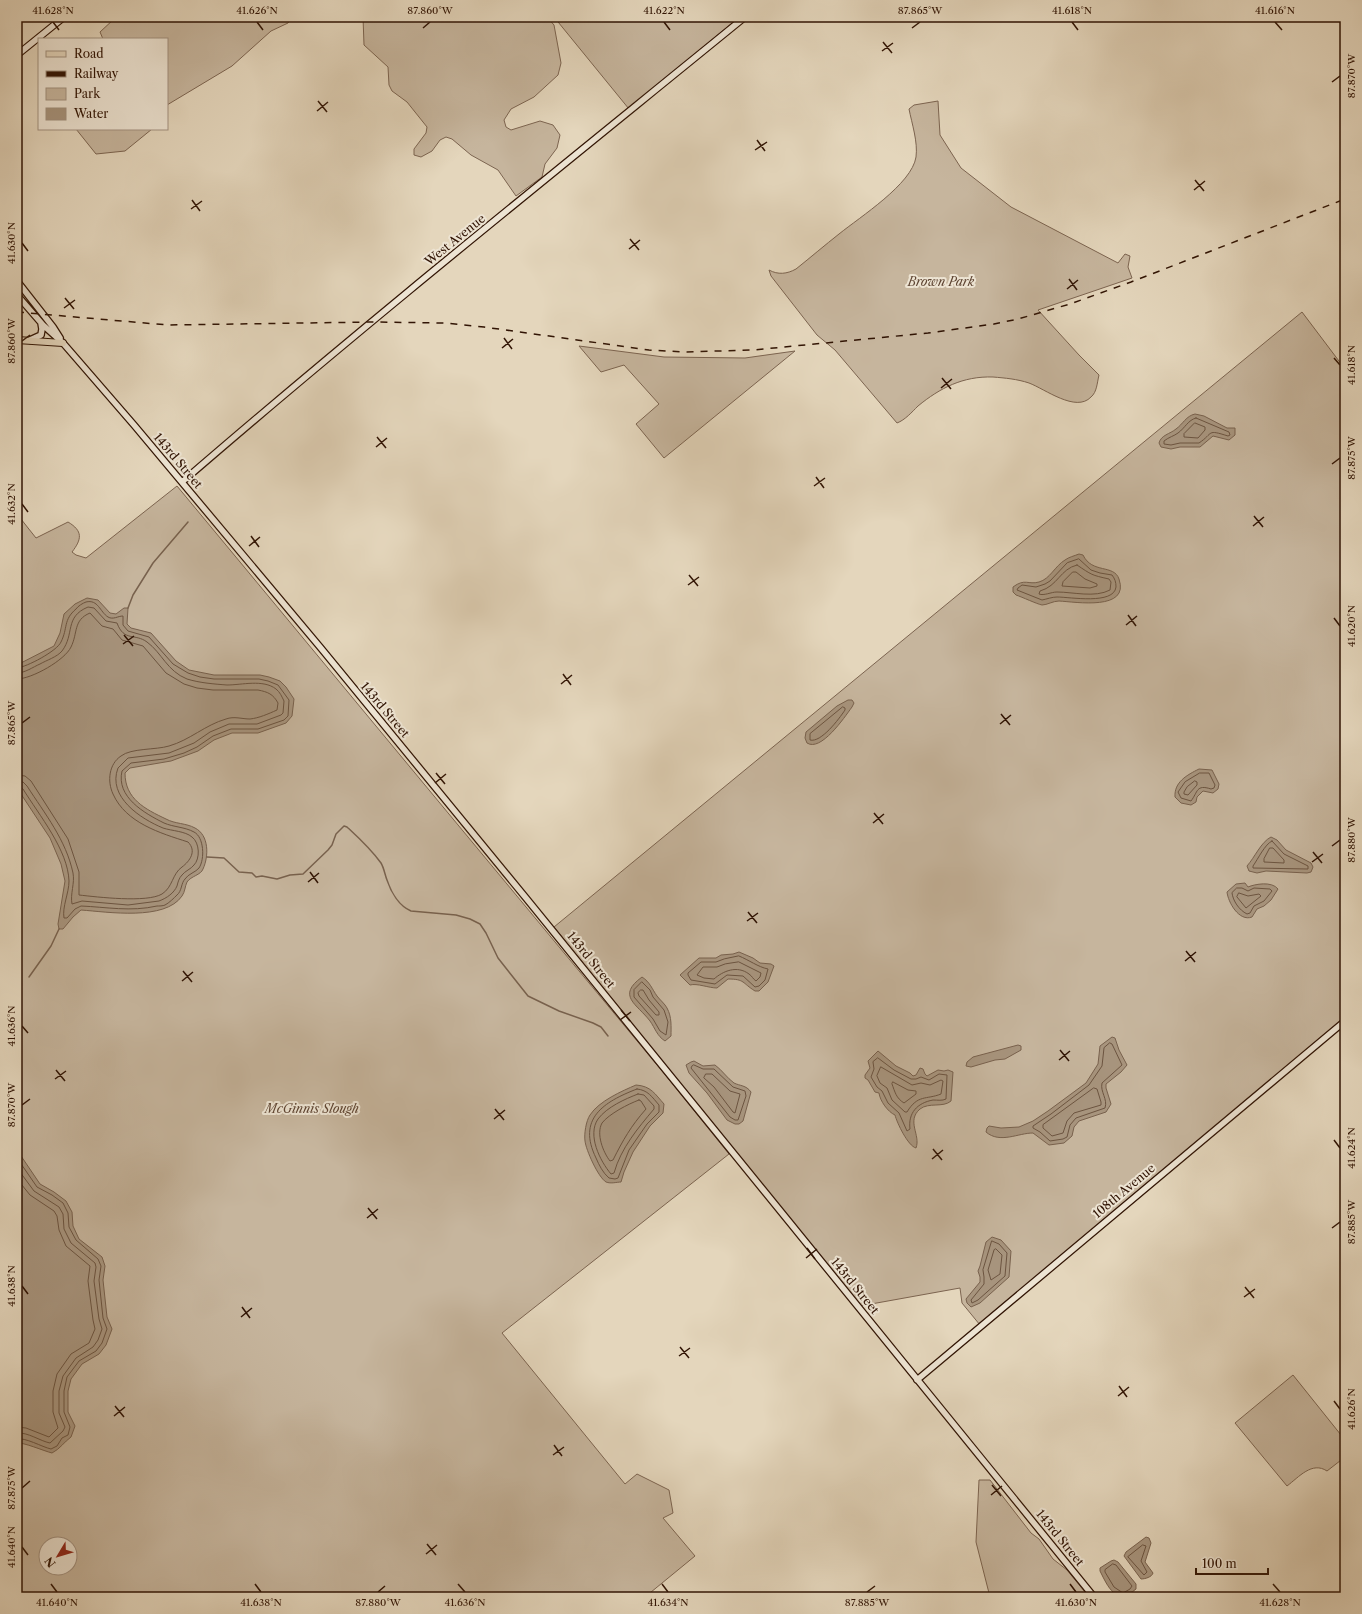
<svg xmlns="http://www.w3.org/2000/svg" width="1362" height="1614" viewBox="0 0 1362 1614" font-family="'Libre Caslon Text',serif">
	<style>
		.green { fill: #c6b59d; stroke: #7c6450; fill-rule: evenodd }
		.water { fill: #a7947d; stroke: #78614d }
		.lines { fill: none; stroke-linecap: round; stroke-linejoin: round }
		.shore { stroke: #6c5440; stroke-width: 1 }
		.stream { stroke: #78614d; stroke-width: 1.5 }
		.secondary-casing { stroke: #311404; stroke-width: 8 }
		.primary-casing { stroke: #311404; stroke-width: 8 }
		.secondary { stroke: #ede4d3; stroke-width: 5.5 }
		.primary { stroke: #e4d6bc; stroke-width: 6 }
		.rail { stroke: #311404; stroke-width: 1.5; stroke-dasharray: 7 7; stroke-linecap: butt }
		.ticks { fill: none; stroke: #311404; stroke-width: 1.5 }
		.labels { text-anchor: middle; stroke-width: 4; stroke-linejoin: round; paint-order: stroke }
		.street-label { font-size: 12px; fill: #311404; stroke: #ede4d3 }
		.park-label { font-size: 12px; font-style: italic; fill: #5e4432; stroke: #ede4d3 }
		.neatline { fill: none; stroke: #311404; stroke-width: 1.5 }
		.ticks-label { font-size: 10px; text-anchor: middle; fill: #311404 }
	</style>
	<rect width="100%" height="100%" fill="#e4d6bc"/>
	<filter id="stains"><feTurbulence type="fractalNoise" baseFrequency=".005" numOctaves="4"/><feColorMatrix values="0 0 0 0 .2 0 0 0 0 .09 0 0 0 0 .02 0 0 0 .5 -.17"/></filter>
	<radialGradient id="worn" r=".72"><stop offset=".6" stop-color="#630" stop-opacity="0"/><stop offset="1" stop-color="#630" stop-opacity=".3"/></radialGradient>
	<!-- green -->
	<path class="green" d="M150 17H292L288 23 271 31 232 66 167 105V39H103L100 32 114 19Z
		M363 17H547L554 25 561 63 558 75 534 97 511 109 504 120 506 127 511 130 540 121 553 125 560 135 557 148 545 164 542 177 516 196 498 170 471 155 452 139 446 137 440 140 432 151 421 157 414 155V149L426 133 427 127 407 102 392 91 389 85 388 67 364 45Z
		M554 17H737L738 18 629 109Z
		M938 101 940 135 961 168 1011 207 1118 263 1125 254 1130 256 1128 267 1132 278 1038 310 1079 355 1099 375C1097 383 1097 392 1091 397 1076 413 1045 389 1029 383 1017 379 1005 378 993 377 963 376 940 388 918 406 912 412 905 420 897 423L835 350 817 335 771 276 769 270C778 275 787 274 796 269 811 257 825 245 839 234 860 217 912 184 916 157 918 142 912 124 909 109L914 105Z
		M76 129H152L125 151 96 154Z
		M1302 312 1345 369V1021L980 1325 962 1303 960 1288 860 1306 554 927Z
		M579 346 664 357 745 358 795 351 664 458 636 424 659 404 624 365 601 372Z
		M177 486 662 1071 729 1154 502 1333 625 1484 637 1474 669 1490 673 1513 663 1518 695 1556 645 1597H17V514L36 538 68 522C83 531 82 539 72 552L76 555 86 558ZM46 1544H70V1568H46Z
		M1293 1375 1345 1440V1457L1327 1471C1312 1461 1299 1477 1287 1486L1235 1423Z
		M979 1480H990L1031 1533 1039 1539 1053 1559 1067 1570 1089 1597H990L976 1542Z"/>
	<!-- water -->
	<path class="water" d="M1195 414 1204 416 1227 428H1235V435L1229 440 1213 436 1200 447H1180L1171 449 1161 447 1159 443C1161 435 1170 434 1176 429 1183 424 1186 416 1195 414Z
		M1079 554 1083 555C1092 574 1114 564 1119 579 1130 611 1076 602 1059 601 1053 601 1047 605 1042 605 1037 604 1022 597 1016 595L1013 592V587C1025 578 1028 585 1039 582 1050 579 1055 566 1065 560 1069 557 1074 556 1079 554Z
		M87 598 98 600 110 613 116 614 124 608H128L127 624 131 628 151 633 176 661 189 670 214 675H260L269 677 280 681 286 687 294 699 292 716 286 723 258 733H232L214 740 198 751 171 761 130 768 125 773C125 799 145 809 166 819 175 824 186 823 195 828 209 835 209 856 203 869 201 875 191 876 187 882 185 886 185 892 182 896 165 921 108 912 81 910L73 917 63 929H59L58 924 65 881 61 864 50 838 17 788V665L54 646 60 633 64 614 75 604Z
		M848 700H852L854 703 852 707C844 718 821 752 807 743L805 738 806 732 837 706Z
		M1199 769 1212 770 1219 784 1218 789 1213 793 1203 791 1197 797 1196 802 1191 805 1181 803 1175 797C1174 782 1187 775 1199 769Z
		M1271 837 1277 840 1286 850 1311 863 1313 867 1311 872 1307 873 1266 871 1257 873 1249 871 1247 866C1255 857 1261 842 1271 837Z
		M1236 884 1245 883 1248 887C1255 884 1272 881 1278 889L1271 900 1264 906 1257 909 1252 917C1239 922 1228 902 1227 892Z
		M739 952 753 958 760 963 771 964 774 966 768 982 759 991H755C742 983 745 979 728 979L717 988C709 988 697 983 690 985L680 975 699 958H716L721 955 733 954Z
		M642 977C650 982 652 989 657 996 660 1000 665 1004 667 1008 672 1017 671 1027 671 1036L665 1041C657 1036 655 1028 650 1021 637 1004 616 996 642 977Z
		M1112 1037 1115 1038 1119 1050 1127 1065 1121 1072 1106 1084V1088L1111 1104 1106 1112 1079 1121 1074 1127 1072 1136 1064 1143 1049 1145 1033 1133C1018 1133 1000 1144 986 1132L987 1128 989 1126 1001 1128 1019 1127 1033 1121 1048 1111 1086 1083 1098 1064 1100 1046Z
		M1018 1045 1021 1046V1050L1005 1059 995 1060 971 1067 966 1066 967 1062 973 1057Z
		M878 1051 896 1066 910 1073 913 1076 916 1075 920 1068 923 1069 925 1074 927 1076 938 1070 944 1071 948 1070 953 1072 951 1101C943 1108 929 1102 920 1109 906 1121 921 1135 916 1148 908 1146 897 1123 895 1115 888 1112 880 1101 879 1093L875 1092 868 1080 865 1078V1075L870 1068 868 1061Z
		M694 1061 703 1066 715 1065C722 1070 727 1078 734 1083 740 1086 746 1085 751 1092L743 1121 739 1124H735L727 1120 707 1093 689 1073 686 1065 691 1062Z
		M636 1085C651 1086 655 1094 664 1104L663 1113 650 1126 633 1152 624 1172 621 1182C617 1182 611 1184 606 1182 598 1177 586 1150 585 1141 584 1134 586 1121 590 1115 599 1101 622 1091 636 1085Z
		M17 1150 40 1184 54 1192 66 1201 72 1212 73 1226 79 1239 102 1257 105 1266 103 1280 107 1317 112 1329 106 1345 99 1354 82 1364 71 1379 68 1391V1412L75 1426 71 1437C64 1442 60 1449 52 1453 44 1451 23 1442 17 1443Z
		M992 1237 1001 1240 1011 1251 1009 1277 980 1303 971 1307 967 1303 966 1299 980 1282V1277L978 1271 980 1266 986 1242Z
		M1146 1537 1149 1538 1151 1543 1145 1562 1153 1573C1152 1577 1145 1579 1141 1579L1124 1556 1126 1552Z
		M1114 1560 1118 1562 1136 1584V1589C1116 1606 1108 1587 1100 1571V1568L1111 1561Z"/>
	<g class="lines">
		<!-- shore -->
		<path class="shore" d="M1196 418 1229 432 1230 435 1228 436C1206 429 1214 433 1199 443H1180L1171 445 1164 444V441C1169 437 1174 436 1178 433 1185 428 1188 420 1196 418Z
			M1195 423 1205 427V430L1198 438 1184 437V434Z
			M1079 559 1091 570 1100 573 1112 575C1115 579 1116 582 1116 587 1114 605 1070 597 1057 597 1052 597 1047 599 1042 600L1017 590 1018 588 1022 585 1036 587 1045 584 1050 581 1067 563Z
			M1077 565C1092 575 1091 575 1109 579L1111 582 1110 590C1095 598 1073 592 1057 592 1051 592 1044 596 1039 594L1040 591C1058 586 1060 569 1077 565Z
			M1073 572H1076L1085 579 1097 584V586L1090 588 1062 586 1063 582Z
			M17 668C27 667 57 651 61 642 68 628 63 620 76 609 78 606 83 603 86 602 98 599 100 612 108 617 113 620 118 616 123 616V625L128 631 149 637 173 664 188 673 200 677 214 679H259L268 681 278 685 289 700 288 716 284 720 258 729H231L213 736 197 747 184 753 164 759 131 763 122 771C116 797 144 813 164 823 173 827 185 827 194 832 204 837 205 859 199 868 196 872 188 874 185 879 181 883 182 891 177 895 174 898 169 903 165 905 163 906 159 906 157 906 131 912 106 907 81 906L75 909 67 918H64C62 907 69 893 69 881 68 850 39 815 23 789L17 786
			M17 673C25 673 33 667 40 664 47 660 57 657 62 651 75 634 64 617 88 607L94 608 106 621 117 623C124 642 135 633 147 642 162 653 167 671 187 679 200 683 214 684 227 685 242 685 263 679 276 689 280 692 282 697 284 701L283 713 281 715 257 724H229L210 732 194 743 169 753 128 758 118 768C107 797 141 819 163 828 172 831 185 831 192 837 200 843 200 859 194 865 191 869 185 871 182 875 179 878 178 882 177 886 174 893 167 898 159 901L128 905 82 901 72 904C70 894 75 883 73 873 66 840 45 814 27 786L23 782 17 781
			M17 679C32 679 65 660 71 647 78 633 73 620 90 613L102 626 113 629 122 640 143 646 166 673 184 684 197 688 213 690H258C268 692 273 694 278 703L277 710C268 714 259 718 250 719 242 719 234 716 226 719 205 725 190 740 169 746 156 750 131 748 121 756 109 764 107 781 113 794 126 823 160 833 188 842 197 851 190 861 182 867 172 874 173 887 162 894 147 903 97 897 79 895V872L68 839 31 781 25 776 17 775
			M843 707 845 708V710C839 719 821 743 810 740V734Z
			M1200 773H1209L1215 785 1214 788 1211 789C1196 784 1198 792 1191 801L1181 798 1178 792 1185 782Z
			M1195 781 1197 782V785L1188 795 1184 794V792L1187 787Z
			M1272 841 1284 854 1308 866V869L1253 868V866C1258 859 1265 844 1272 841Z
			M1270 848H1273L1284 860V863L1264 862V859Z
			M1237 888H1242L1248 891 1254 888 1270 889 1272 891 1264 901 1254 906 1250 913 1247 914C1239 910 1233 901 1232 893Z
			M1239 893 1248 896 1259 894 1261 896 1246 908 1237 897Z
			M739 956C749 960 758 967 768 969L765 980 759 986 755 987 743 976 727 975 715 984 691 980 688 975V973L701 962H716L724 959Z
			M739 962 761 973 760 977 756 981C753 979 752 976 749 974 737 965 723 971 714 979L704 978 697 975 703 967H717L725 964Z
			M642 982 650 990 653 997 664 1010 668 1022 666 1035 660 1031 653 1019 634 997V990Z
			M641 990H643L649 1000 659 1012V1015H656L639 996 638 993Z
			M1110 1043 1112 1044 1122 1065 1102 1083C1100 1092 1108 1099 1105 1108L1076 1118 1070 1125 1067 1137 1063 1139 1050 1141 1040 1132 1033 1128V1126L1051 1114 1089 1085 1102 1066 1104 1048Z
			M878 1058 894 1070 911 1079H916L921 1077 929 1080 939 1074 947 1075 946 1099C942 1101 938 1100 933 1100 917 1103 908 1113 910 1129L907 1131 899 1113 888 1103 882 1091 877 1087 871 1077 874 1069 873 1062Z
			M694 1065 703 1069H714L733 1087 745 1091 746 1096 738 1120H735L730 1117 691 1068 692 1066Z
			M881 1067 912 1085 921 1083 930 1085 941 1080 943 1081 941 1094C926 1100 918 1094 907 1112H905L892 1100 887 1088 880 1083 877 1076Z
			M706 1074H712L730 1091 740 1094 735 1113 733 1112 714 1087 704 1078Z
			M893 1082 908 1090 916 1091V1094L904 1103C896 1098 895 1092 892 1084Z
			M1094 1088 1097 1089 1101 1102V1105L1074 1113 1067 1121 1063 1133 1052 1136 1043 1128V1125Z
			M637 1089C648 1090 652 1097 659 1105V1112L647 1124 629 1150 618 1178 615 1179 609 1178C603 1173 599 1165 596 1158 577 1119 603 1102 637 1089Z
			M638 1094 644 1095 654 1106V1109C638 1128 621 1148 614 1173L611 1174C600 1161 587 1135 598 1119 607 1107 625 1099 638 1094Z
			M639 1100 641 1101 646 1109C631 1126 623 1140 613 1160L610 1161C603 1152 596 1134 602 1123 609 1114 628 1104 639 1100Z
			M17 1158 37 1187 52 1195 63 1203 68 1213 69 1227 76 1240 98 1259 101 1266 99 1280 103 1318 107 1329 102 1343 96 1351 79 1361 67 1377 64 1391V1412L70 1427 68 1435 62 1438 57 1446 51 1449C42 1447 25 1437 17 1439
			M17 1168 34 1191 59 1207 63 1214 64 1229 71 1243 95 1263 96 1267 94 1281 99 1319 102 1329 98 1340 93 1347 76 1358 63 1376 59 1391V1413L65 1427 63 1431 50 1443C40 1441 28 1432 17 1433
			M17 1179 30 1195 54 1211 57 1216 59 1230 66 1246 90 1266 88 1281 93 1320 95 1329 89 1343 71 1354 57 1374 53 1391V1412L58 1428 49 1437 26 1428 17 1427
			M992 1241 999 1244 1007 1253 1005 1276 978 1300 972 1303 971 1300 984 1284V1277L983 1270Z
			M996 1249 1002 1255 1000 1274 991 1280 988 1270 994 1250Z
			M1143 1545 1146 1546 1141 1561 1147 1572 1144 1575 1128 1557Z
			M1113 1564 1116 1565 1132 1586 1130 1589 1123 1593 1114 1587 1105 1572V1570Z"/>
		<!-- stream -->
		<path class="stream" d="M128 608 133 595 153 563 188 522
			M207 857 224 858 239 872 252 873 256 877 262 876 277 879 290 875 303 874 328 850 332 845 336 834 344 826 347 827C360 839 370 848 381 863 384 868 385 875 387 880 391 892 399 906 411 911L456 915 470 919 480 924 486 933 498 958 528 996 559 1011 593 1023 601 1027 608 1036
			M29 977 51 946 59 929"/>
		<!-- secondary casing -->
		<g class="secondary-casing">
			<path id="secondary" d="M17 55 64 17
				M17 281 53 327 60 338
				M17 295 43 325 63 343 134 425 320 647 526 898 1094 1597
				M30 340 41 335 42 329 41 323
				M182 482C366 323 556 171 745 17
				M917 1380 1345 1021"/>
		</g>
		<!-- primary casing -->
		<g class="primary-casing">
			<path id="primary" d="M17 340 63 343"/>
		</g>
		<!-- secondary -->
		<use href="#secondary" class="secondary"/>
		<!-- primary -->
		<use href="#primary" class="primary"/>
		<!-- rail -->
		<path class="rail" d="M17 312 168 325 373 322 445 323 484 327 649 350 684 352 753 350 928 333 994 324 1018 319 1070 304 1131 282 1345 199"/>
	</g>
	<!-- ticks -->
	<path class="ticks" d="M53 22 59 30M257 22 263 30M664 22 670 30M1072 22 1078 30M1275 22 1282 30M423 28 430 22M912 28 920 22M883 42 892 53M882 51 893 43M1332 82 1340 76M318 101 327 112M317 111 328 102M757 140 765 151M755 150 767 142M1195 180 1204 191M1194 190 1205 181M192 200 200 211M191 209 202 201M630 239 639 250M22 243 28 251M629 249 640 240M1069 279 1077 290M1067 289 1078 280M65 298 74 309M64 308 75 300M504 338 512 349M22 341 30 335M502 348 513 339M1334 358 1340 365M942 378 951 389M941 388 952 379M377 437 386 448M376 447 387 438M1332 464 1340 458M816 477 824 488M814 486 825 478M22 504 28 512M1254 516 1263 527M1253 526 1264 517M251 536 259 547M249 546 260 537M689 575 698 586M688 585 699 577M1128 615 1136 626M1334 618 1340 626M1126 625 1137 616M124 635 133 646M123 644 134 636M563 674 571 685M561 684 572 675M1001 714 1010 725M22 723 30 717M1000 724 1011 715M436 773 445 784M435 783 446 774M874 813 883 824M873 823 884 814M1332 846 1340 840M1313 852 1322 863M1312 862 1323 854M310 872 318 883M308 882 319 873M748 912 757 923M747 921 758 913M1186 951 1195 962M1185 961 1196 952M183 971 192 982M182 981 193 972M621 1010 630 1021M620 1020 631 1012M22 1026 28 1033M1060 1050 1069 1061M1059 1060 1070 1051M56 1070 65 1081M55 1079 66 1071M22 1105 30 1099M495 1109 504 1120M494 1119 505 1110M1334 1140 1340 1148M933 1149 942 1160M932 1159 943 1150M368 1208 377 1219M367 1218 378 1209M1332 1228 1340 1222M807 1248 815 1259M806 1258 817 1249M22 1286 28 1294M1245 1287 1254 1298M1244 1297 1255 1289M242 1307 250 1318M241 1317 252 1308M680 1347 689 1358M679 1356 690 1348M1119 1386 1127 1397M1118 1396 1129 1387M1334 1401 1340 1409M115 1406 124 1417M114 1416 125 1407M554 1445 562 1456M553 1455 564 1447M992 1485 1001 1496M22 1488 30 1481M991 1495 1002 1486M427 1544 436 1555M22 1547 28 1555M426 1554 437 1545M51 1584 57 1592M255 1584 261 1592M458 1584 465 1592M662 1584 668 1592M1070 1584 1076 1592M1273 1584 1280 1592M378 1592 385 1586M867 1592 875 1586"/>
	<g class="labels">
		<!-- street labels -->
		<g class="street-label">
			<text transform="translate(455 240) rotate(-39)" y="4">West Avenue</text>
			<text transform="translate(178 461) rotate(50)" y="4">143rd Street</text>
			<text transform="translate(385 710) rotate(50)" y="4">143rd Street</text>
			<text transform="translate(591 960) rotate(51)" y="4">143rd Street</text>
			<text transform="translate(1124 1191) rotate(-40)" y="4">108th Avenue</text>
			<text transform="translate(855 1286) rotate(51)" y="4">143rd Street</text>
			<text transform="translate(1060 1538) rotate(51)" y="4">143rd Street</text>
		</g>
		<!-- park labels -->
		<g class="park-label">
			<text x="941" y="286">Brown Park</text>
			<text x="312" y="1113">McGinnis Slough</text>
		</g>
	</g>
	<!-- margin -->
	<rect width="1362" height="1614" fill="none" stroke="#e4d6bc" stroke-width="44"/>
	<!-- legend -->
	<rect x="38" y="38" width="130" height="92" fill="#ede4d3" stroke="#a29180"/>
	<rect x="46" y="51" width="20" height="6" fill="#e4d6bc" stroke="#a29180"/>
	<text x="74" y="58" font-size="12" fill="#311404">Road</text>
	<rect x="46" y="71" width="20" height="6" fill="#311404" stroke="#a29180"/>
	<text x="74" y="78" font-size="12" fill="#311404">Railway</text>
	<rect x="46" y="88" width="20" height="12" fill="#c6b59d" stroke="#a29180"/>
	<text x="74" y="98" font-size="12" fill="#311404">Park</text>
	<rect x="46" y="108" width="20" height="12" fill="#a7947d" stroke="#a29180"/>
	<text x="74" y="118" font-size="12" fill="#311404">Water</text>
	<!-- north arrow -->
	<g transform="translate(58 1556) rotate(232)"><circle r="19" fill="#ede4d3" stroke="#a29180"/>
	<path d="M0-3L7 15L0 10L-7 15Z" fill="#8f2418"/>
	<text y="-6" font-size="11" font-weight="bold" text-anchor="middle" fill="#311404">N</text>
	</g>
	<!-- scale -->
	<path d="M1196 1568v6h72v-6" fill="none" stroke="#311404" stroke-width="2"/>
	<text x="1202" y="1568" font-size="12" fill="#311404" stroke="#ede4d3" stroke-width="3" paint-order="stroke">100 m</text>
	<rect x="22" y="22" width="1318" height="1570" class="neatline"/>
	<g class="ticks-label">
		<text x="53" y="14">41.628°N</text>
		<text x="257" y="14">41.626°N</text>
		<text x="430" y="14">87.860°W</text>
		<text x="664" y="14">41.622°N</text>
		<text x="920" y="14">87.865°W</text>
		<text x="1072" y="14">41.618°N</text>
		<text x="1275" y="14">41.616°N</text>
		<text transform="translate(1351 76) rotate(-90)" y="4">87.870°W</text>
		<text transform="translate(11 243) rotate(-90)" y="4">41.630°N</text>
		<text transform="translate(11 341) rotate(-90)" y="4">87.860°W</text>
		<text transform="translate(1351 365) rotate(-90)" y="4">41.618°N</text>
		<text transform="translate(1351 458) rotate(-90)" y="4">87.875°W</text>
		<text transform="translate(11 504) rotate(-90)" y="4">41.632°N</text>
		<text transform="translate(1351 626) rotate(-90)" y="4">41.620°N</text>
		<text transform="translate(11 723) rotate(-90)" y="4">87.865°W</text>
		<text transform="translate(1351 840) rotate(-90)" y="4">87.880°W</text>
		<text transform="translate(11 1026) rotate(-90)" y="4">41.636°N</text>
		<text transform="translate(11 1105) rotate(-90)" y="4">87.870°W</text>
		<text transform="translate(1351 1148) rotate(-90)" y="4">41.624°N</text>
		<text transform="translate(1351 1222) rotate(-90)" y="4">87.885°W</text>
		<text transform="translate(11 1286) rotate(-90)" y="4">41.638°N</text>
		<text transform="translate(1351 1409) rotate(-90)" y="4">41.626°N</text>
		<text transform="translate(11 1488) rotate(-90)" y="4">87.875°W</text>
		<text transform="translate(11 1547) rotate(-90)" y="4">41.640°N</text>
		<text x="57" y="1606">41.640°N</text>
		<text x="261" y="1606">41.638°N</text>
		<text x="378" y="1606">87.880°W</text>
		<text x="465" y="1606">41.636°N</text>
		<text x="668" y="1606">41.634°N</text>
		<text x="867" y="1606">87.885°W</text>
		<text x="1076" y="1606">41.630°N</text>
		<text x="1280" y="1606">41.628°N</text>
	</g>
	<rect width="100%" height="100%" filter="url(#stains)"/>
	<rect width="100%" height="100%" fill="url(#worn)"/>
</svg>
